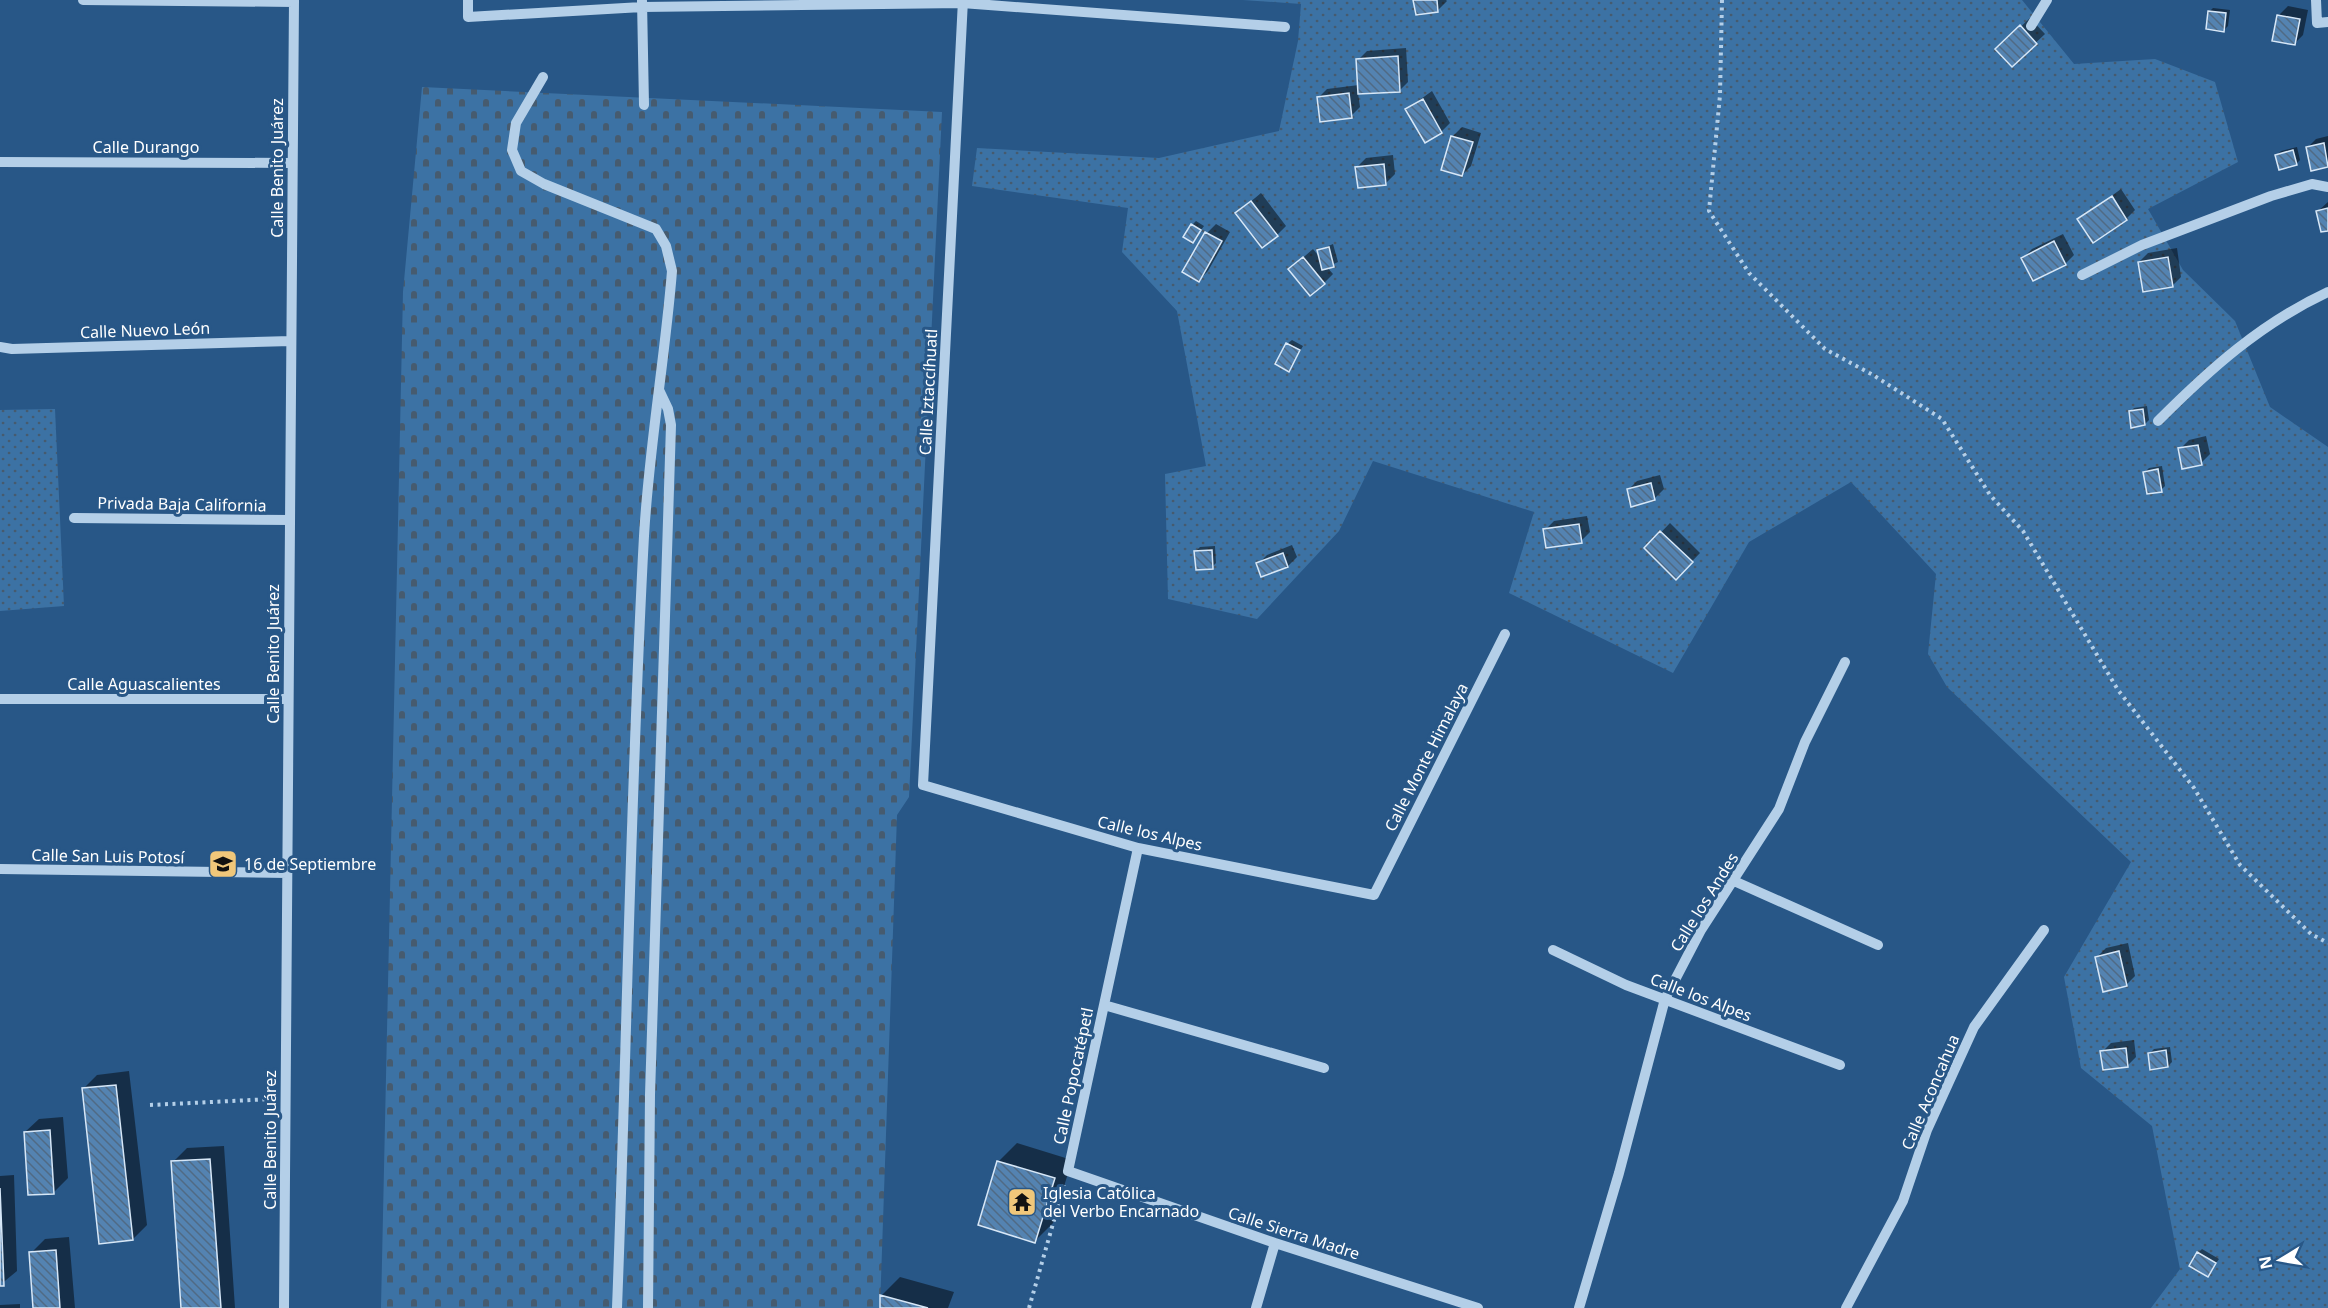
<svg xmlns="http://www.w3.org/2000/svg" width="2328" height="1308" viewBox="0 0 2328 1308" font-family="'Noto Sans',sans-serif">
	<style>
		.grass { fill: url(#grass-dots) }
		.cemetery { fill: url(#cemetery-stones) }
		.shadow { fill: #0007 }
		.building { fill: url(#building-back-hatch); stroke: #d7e7f7; stroke-width: 1.5 }
		.lines { fill: none; stroke-linecap: round; stroke-linejoin: round }
		.path { stroke: #b4cfe8; stroke-width: 4; stroke-dasharray: 3 4.5; stroke-linecap: butt }
		.minor { stroke: #b4cfe8; stroke-width: 10 }
		.labels { text-anchor: middle; stroke-width: 6; stroke-linejoin: round; paint-order: stroke }
		.street-label { font-size: 16px; fill: #fff; stroke: #285787 }
		.poi-label { font-size: 16px; fill: #fff; stroke: #285787; text-anchor: start }
	</style>
	<defs>
		<pattern id="grass-dots" width="8" height="8" patternUnits="userSpaceOnUse" patternTransform="scale(1.5)"><rect width="8" height="8" fill="#3c72a4"/><path d="M2 2h.1M6 6h.1" fill="none" stroke="#465b6f" stroke-width="1.8" stroke-linecap="round"/></pattern>
		<pattern id="cemetery-stones" width="16" height="16" patternUnits="userSpaceOnUse" patternTransform="scale(1.5)"><rect width="16" height="16" fill="#3c72a4"/><path d="M2 7V4a2 2 0 0 1 4 0v3zM10 15v-3a2 2 0 0 1 4 0v3z" fill="#465b6f"/></pattern>
		<pattern id="building-back-hatch" width="6" height="6" patternUnits="userSpaceOnUse" patternTransform="scale(1.5)"><rect width="6" height="6" fill="#5483b1"/><path d="M-1 5l2 2M0 0l6 6M5-1l2 2" fill="none" stroke="#506a84"/></pattern>
	</defs>
	<rect width="100%" height="100%" fill="#285787"/>
	<!-- grass -->
	<path class="grass" d="M1243 0H2022L2074 64 2155 59 2215 82 2238 162 2148 209 2183 270 2235 321 2270 407 2328 447V1308H2151L2180 1269 2152 1126 2081 1068 2064 977 2131 862 1947 687 1928 654 1936 574 1851 482 1749 542 1673 673 1509 593 1534 512 1373 461 1339 531 1257 619 1168 599 1165 474 1206 466 1177 311 1122 252 1128 208 972 186 977 148 1159 158 1279 131 1298 41 1301 4Z
		M55 409 64 606 0 611V410Z"/>
	<!-- cemetery -->
	<path class="cemetery" d="M422 87 942 112 909 797 897 815 880 1308H381L403 292Z"/>
	<!-- shadow -->
	<path class="shadow" d="M1415 0H1446L1447 1 1438 10Z
		M2288 6 2308 10 2303 35 2294 44 2274 40 2279 15Z
		M2213 8 2230 10 2228 26 2224 30 2209 12Z
		M2030 18 2045 34 2012 65 1997 49Z
		M1406 48 1408 82 1399 91 1358 93 1360 107 1351 116 1318 98 1327 89 1359 85 1358 60 1367 51Z
		M1432 91 1450 123 1441 132 1407 109Z
		M1462 127 1481 133 1471 166 1462 175 1443 169 1453 136Z
		M2328 136V165L2312 169 2307 148 2316 139Z
		M2297 147 2300 160 2296 164 2277 155 2281 151Z
		M1393 155 1395 174 1386 183 1357 167 1366 158Z
		M2121 189 2135 210 2126 219 2079 220Z
		M1261 193 1286 226 1277 235 1237 213Z
		M2328 202V229L2318 211Z
		M1196 221 1204 226 1196 237 1192 225Z
		M1216 224 1230 232 1208 271 1199 280 1184 271 1207 233Z
		M2063 234 2074 255 2065 264 2023 258 2032 249Z
		M1333 244 1338 262 1327 267 1333 274 1324 283 1290 269 1313 249 1321 259 1319 250Z
		M2177 248 2181 277 2172 286 2139 262 2148 253Z
		M1292 340 1303 346 1289 370 1287 344Z
		M2147 406 2149 420 2145 424 2130 412 2134 408Z
		M2206 436 2210 454 2201 463 2180 449 2189 440Z
		M2162 466 2165 486 2161 490 2145 472 2149 468Z
		M1660 475 1664 489 1655 498 1628 490 1637 481Z
		M1587 516 1590 532 1581 541 1545 530 1554 521Z
		M1670 523 1700 553 1676 578 1646 548Z
		M1292 545 1297 557 1288 566 1262 575 1258 564 1267 555Z
		M1215 546 1216 563 1212 567 1196 551 1200 547Z
		M2128 943 2135 976 2126 985 2097 957 2106 948Z
		M2134 1040 2136 1057 2127 1066 2102 1052 2111 1043Z
		M2170 1047 2172 1062 2168 1066 2150 1053 2154 1049Z
		M129 1071 147 1225 133 1239 83 1089 97 1075Z
		M63 1117 68 1178 54 1192 25 1132 39 1119Z
		M1017 1143 1072 1160 1053 1223 1035 1241 998 1162Z
		M224 1146 235 1308H183L173 1162 187 1148Z
		M14 1175 17 1271 0 1285V1176Z
		M69 1237 75 1308H35L31 1253 45 1239Z
		M2202 1249 2219 1259 2208 1275 2198 1253Z
		M900 1277 954 1292 948 1308H881L882 1295Z
		M20 1304V1308H0V1305Z"/>
	<!-- building -->
	<path class="building" d="M1413 0H1437L1438 12 1416 15Z
		M2208 11 2226 13 2224 32 2206 29Z
		M2277 15 2300 19 2295 45 2272 41Z
		M2020 25 2037 44 2012 67 1995 49Z
		M1398 56 1400 92 1358 94 1356 59Z
		M1349 93 1352 118 1320 122 1317 97Z
		M1423 99 1442 133 1425 143 1405 109Z
		M1451 136 1473 142 1462 176 1441 170Z
		M2324 143 2328 167 2311 171 2306 147Z
		M2293 150 2297 165 2279 170 2275 155Z
		M1384 164 1386 185 1358 188 1355 167Z
		M2112 196 2127 220 2093 243 2077 219Z
		M1251 201 1278 236 1262 248 1235 213Z
		M2328 208V231L2321 232 2316 211Z
		M1191 224 1201 230 1193 243 1183 237Z
		M1205 232 1222 241 1199 282 1182 272Z
		M2054 241 2066 265 2033 281 2021 258Z
		M1329 247 1334 267 1322 270 1317 250Z
		M1303 257 1325 284 1310 296 1288 269Z
		M2168 257 2173 287 2143 292 2138 262Z
		M1286 343 1300 350 1289 372 1275 364Z
		M2143 409 2145 425 2131 428 2129 411Z
		M2198 445 2202 465 2182 469 2178 448Z
		M2158 469 2162 492 2147 494 2143 472Z
		M1651 483 1655 500 1631 507 1627 489Z
		M1579 524 1582 543 1546 548 1543 529Z
		M1660 531 1693 562 1676 580 1644 548Z
		M1212 550 1213 569 1196 570 1194 551Z
		M1283 553 1288 567 1261 577 1256 563Z
		M2119 951 2127 986 2103 992 2095 957Z
		M2126 1048 2128 1067 2103 1070 2100 1051Z
		M2166 1050 2168 1067 2150 1070 2148 1053Z
		M116 1085 133 1240 99 1244 82 1088Z
		M50 1130 54 1194 28 1195 24 1132Z
		M210 1159 221 1308H181L171 1161Z
		M997 1161 1055 1178 1035 1243 978 1225Z
		M0 1188 4 1286H0Z
		M56 1250 60 1308H33L29 1252Z
		M2197 1252 2216 1263 2208 1277 2189 1266Z
		M880 1295 928 1308H880Z"/>
	<g class="lines">
		<!-- path -->
		<path class="path" d="M1722 0 1720 95 1709 211 1749 273 1825 349 1873 375 1942 419 1990 495 2023 531 2118 690 2194 788 2240 865 2311 934 2328 943
			M150 1105 272 1099
			M1029 1308 1064 1185"/>
		<!-- minor -->
		<path class="minor" d="M83 0 294 2
			M468 0V17L642 7 962 3 1285 27
			M963 0 923 785 1138 848 1374 895 1505 634
			M2316 0 2317 23 2328 22
			M642 1 644 105
			M2031 26 2047 0
			M543 77 516 123 512 150 521 171 544 184 656 229 666 246 672 271C665 359 649 447 644 536 630 793 627 1051 617 1308
			M0 162 292 163
			M2082 275 2142 245 2271 196 2312 184 2328 187
			M0 347 12 349 291 341
			M2158 421C2210 369 2261 323 2328 292
			M74 518 290 520
			M0 699H288
			M1138 848 1068 1171 1275 1243 1478 1308
			M0 869 287 873
			M1734 881 1878 945
			M1553 950 1626 985 1840 1065
			M1104 1005 1324 1068
			M284 1308 294 0
			M648 1308 650 1095 671 425 668 409 659 390
			M1256 1308 1275 1243
			M1579 1308 1619 1173 1665 999 1701 930 1779 809 1805 742 1845 662
			M1846 1308 1903 1201 1927 1130 1974 1027 2044 930"/>
	</g>
	<!-- icons -->
	<defs>
		<g id="school-square" transform="scale(1.5)"><rect x="-9" y="-9" width="18" height="18" rx="4" fill="#f0c77a" stroke="#285787"/><path d="M0-5L7-2L0 1L-7-2ZM-4 1L0 2.5L4 1V4Q0 6-4 4Z" fill="#111"/></g>
		<g id="temple-square" transform="scale(1.5)"><rect x="-9" y="-9" width="18" height="18" rx="4" fill="#f0c77a" stroke="#285787"/><path d="M0-6L5-2H3V0L6.5 2.5H4V6H1.5V3h-3V6H-4V2.5H-6.5L-3 0V-2H-5Z" fill="#111"/></g>
	</defs>
	<g fill-rule="evenodd">
		<use href="#school-square" x="223" y="864"/>
		<use href="#temple-square" x="1022" y="1202"/>
	</g>
	<g class="labels">
		<!-- street labels -->
		<g class="street-label">
			<text x="146" y="153">Calle Durango</text>
			<text transform="translate(277 168) rotate(-90)" y="6">Calle Benito Juárez</text>
			<text transform="translate(145 330) rotate(-2)" y="6">Calle Nuevo León</text>
			<text transform="translate(928 392) rotate(-87)" y="6">Calle Iztaccíhuatl</text>
			<text transform="translate(182 504) rotate(1)" y="6">Privada Baja California</text>
			<text transform="translate(273 654) rotate(-90)" y="6">Calle Benito Juárez</text>
			<text x="144" y="690">Calle Aguascalientes</text>
			<text transform="translate(1426 757) rotate(-63)" y="6">Calle Monte Himalaya</text>
			<text transform="translate(1150 833) rotate(13)" y="6">Calle los Alpes</text>
			<text transform="translate(108 856) rotate(1)" y="6">Calle San Luis Potosí</text>
			<text transform="translate(1704 902) rotate(-58)" y="6">Calle los Andes</text>
			<text transform="translate(1701 997) rotate(21)" y="6">Calle los Alpes</text>
			<text transform="translate(1073 1076) rotate(-78)" y="6">Calle Popocatépetl</text>
			<text transform="translate(1930 1092) rotate(-67)" y="6">Calle Aconcahua</text>
			<text transform="translate(270 1140) rotate(-90)" y="6">Calle Benito Juárez</text>
			<text transform="translate(1294 1233) rotate(18)" y="6">Calle Sierra Madre</text>
		</g>
		<!-- poi labels -->
		<g class="poi-label">
			<text x="244" y="870">16 de Septiembre</text>
			<text x="1043" y="1199">Iglesia Católica<tspan x="1043" dy="18">del Verbo Encarnado</tspan></text>
		</g>
	</g>
	<!-- north arrow -->
	<g transform="translate(2280 1260) rotate(259)" stroke="#285787" stroke-width="4.5" paint-order="stroke">
	<path d="M0-4.5L10 22L0 15L-10 22Z" fill="#ffffff"/>
	<text y="-9" font-size="16" font-weight="bold" text-anchor="middle" fill="#ffffff">N</text>
	</g>
</svg>
